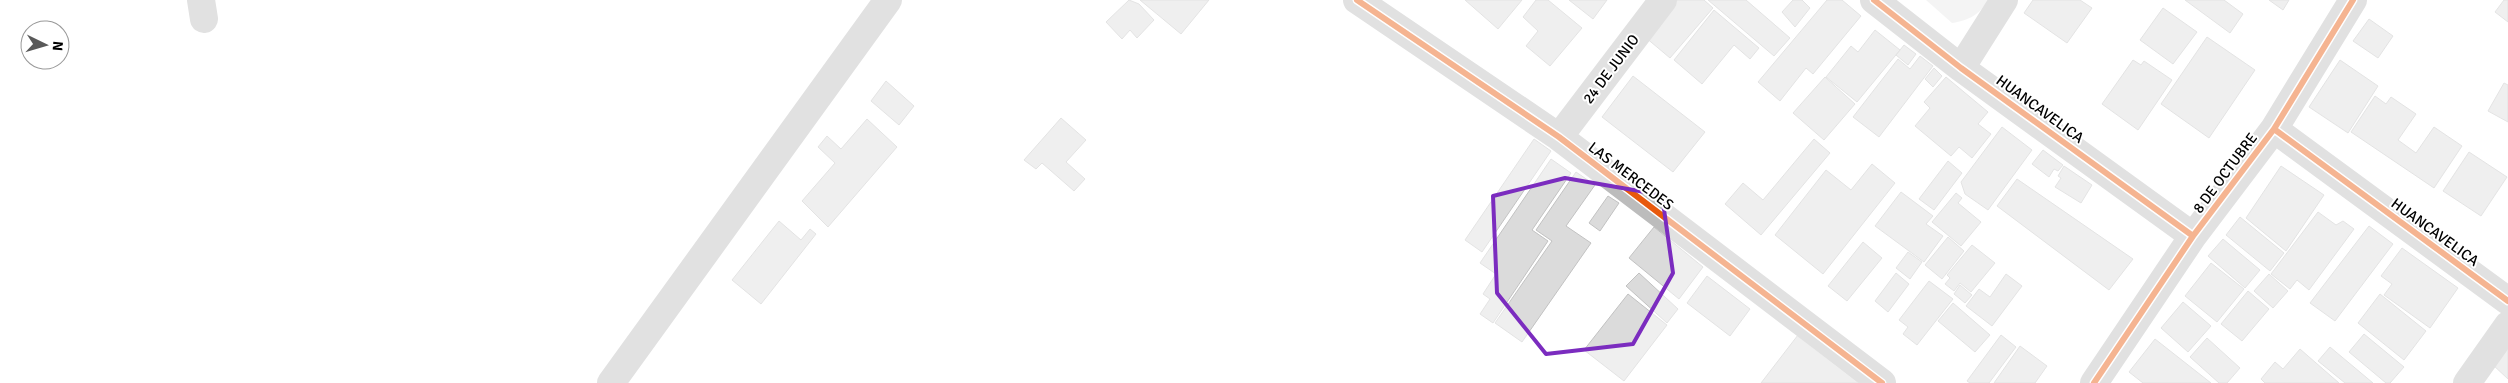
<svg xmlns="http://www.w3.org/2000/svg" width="2508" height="383" viewBox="0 0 2508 383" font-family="Signika,sans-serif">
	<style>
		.green { fill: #e7e7e7 }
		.building { fill: #dbdbdb; stroke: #c2c2c2 }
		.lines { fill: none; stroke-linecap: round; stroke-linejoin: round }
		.minor { stroke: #bcbcbc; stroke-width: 28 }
		.cycleway-casing { stroke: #fff; stroke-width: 9 }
		.cycleway { stroke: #e8590c; stroke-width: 6 }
		.marked { fill: none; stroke: #7b2cbf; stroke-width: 4; stroke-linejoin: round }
		.labels { text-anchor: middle; stroke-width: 4; stroke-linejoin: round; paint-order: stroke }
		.street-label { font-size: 15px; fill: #000; stroke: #fff }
	</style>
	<rect width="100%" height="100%" fill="#fff"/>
	<!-- green -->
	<path class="green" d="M1926 0H1988C1979 15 1970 20 1952 23Z"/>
	<!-- building -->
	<path class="building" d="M1129 0 1139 4 1154 20 1137 38 1130 30 1122 39 1106 22Z
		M1140 0H1209L1181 34Z
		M1465 0H1522L1498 29Z
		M1536 0H1548L1582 28 1550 66 1526 46 1538 31 1523 17Z
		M1569 0H1607L1593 19Z
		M1677 0H1704L1713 8 1670 58 1645 37Z
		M1708 0H1746L1790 38 1774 56Z
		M1793 0H1802L1810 8 1795 27 1782 12Z
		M1827 0H1842L1861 16 1813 74 1806 68 1780 101 1758 82Z
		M2033 0H2080L2092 8 2067 43 2024 13Z
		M2185 0H2224L2243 14 2230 33Z
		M2269 0H2289L2283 10Z
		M2504 0H2508V22L2495 12Z
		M2163 8 2197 32 2173 64 2140 40Z
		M1714 10 1759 48 1750 59 1734 45 1702 84 1674 60Z
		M2369 19 2393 36 2378 58 2353 41Z
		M1875 30 1900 50 1857 102 1826 77 1851 46 1858 52Z
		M2207 37 2255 70 2209 138 2161 104Z
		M1904 45 1916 54 1908 65 1896 55Z
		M1920 56 1933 66 1879 137 1853 117 1898 59 1910 69Z
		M2133 60 2141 65 2144 61 2172 80 2138 130 2102 104Z
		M2340 60 2378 86 2348 133 2309 107Z
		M1934 68 1942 76 1933 87 1925 79Z
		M1633 76 1705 132 1673 172 1602 117Z
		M1825 77 1855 104 1824 140 1793 113Z
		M1946 77 1988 112 1978 124 1991 134 1972 158 1959 147 1951 156 1915 126 1930 108 1924 102Z
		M886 81 914 106 899 125 871 101Z
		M2504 83 2508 85V122L2488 111Z
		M2375 96 2386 104 2391 97 2416 114 2398 140 2416 153 2434 127 2462 146 2434 188 2351 132Z
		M1061 118 1086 140 1066 162 1085 179 1074 191 1042 163 1036 169 1024 160Z
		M867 119 897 147 828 227 802 201 835 163 818 147 827 136 841 149Z
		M2002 127 2032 150 1988 210 1965 194 1961 182Z
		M1534 139 1551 151 1482 252 1465 240Z
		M1814 139 1830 153 1761 235 1725 204 1743 183 1763 200Z
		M2043 150 2063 165 2058 171 2054 169 2049 177 2032 164Z
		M2469 152 2507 177 2481 216 2443 191Z
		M1551 159 1571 173 1532 230 1548 241 1493 323 1480 314 1490 299 1483 294 1496 274 1480 263Z
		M1948 161 1962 173 1934 210 1919 199Z
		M1872 164 1895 183 1823 274 1775 235 1826 170 1851 190Z
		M2064 166 2092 185 2081 203 2055 187 2061 178 2058 176Z
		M2281 166 2324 195 2286 251 2246 218Z
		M1576 172 1595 185 1566 226 1591 243 1522 342 1495 323 1552 241 1536 230Z
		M2017 179 2133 259 2109 290 1997 206Z
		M1901 192 1933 216 1926 224 1943 236 1924 262 1875 226Z
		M1956 193 1962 198 1958 203 1981 222 1961 246 1932 222Z
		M1608 196 1619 203 1600 231 1589 223Z
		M2318 212 2336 225 2343 221 2354 229 2309 290 2297 280 2290 289 2271 274Z
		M2240 217 2284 253 2270 271 2226 235Z
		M779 221 801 240 810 229 816 234 761 304 732 280Z
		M2369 226 2393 244 2335 321 2310 303Z
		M1654 227 1703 267 1679 299 1629 258Z
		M1948 237 1964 251 1942 279 1925 265Z
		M2223 239 2260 270 2245 288 2208 256Z
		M1863 242 1882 258 1847 301 1828 286Z
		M1972 245 1995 263 1971 292 1960 283 1954 291 1945 284 1950 278 1947 275Z
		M2402 248 2458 288 2430 328 2384 295 2392 284 2381 276Z
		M1908 252 1922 262 1910 279 1896 268Z
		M2211 263 2244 289 2217 322 2185 296Z
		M1639 273 1678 309 1667 323 1626 286Z
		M1896 273 1909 284 1888 312 1875 301Z
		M2006 274 2022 286 1992 326 1966 306 1979 289 1990 297Z
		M2269 274 2288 291 2273 308 2254 291Z
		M1707 276 1750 309 1730 336 1687 303Z
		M1929 281 1953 299 1917 345 1903 334 1908 327 1899 320Z
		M1960 285 1972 295 1965 303 1954 294Z
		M2248 291 2269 309 2242 341 2221 324Z
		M1628 294 1667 325 1624 381 1584 350Z
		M2380 294 2426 331 2404 360 2358 323Z
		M2183 302 2211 326 2188 352 2161 328Z
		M1953 303 1990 335 1975 352 1938 321Z
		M2364 334 2404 367 2390 383H2386L2349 352Z
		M1798 335 1859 383H1761Z
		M2001 335 2016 347 1989 383H1970L1967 381Z
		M2207 338 2240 368 2227 383H2219L2190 357Z
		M2155 339 2211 383H2143L2129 372Z
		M2020 346 2047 366 2035 383H1994Z
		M2508 346V379L2492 364Z
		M2330 347 2373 383H2345L2318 361Z
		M2300 349 2339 383H2265L2261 379 2275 362 2283 369Z"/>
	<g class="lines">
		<!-- minor -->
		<path class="minor" d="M201 0 204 19
			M1357 0 1559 137 1882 383
			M1874 0 1961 68 2193 236
			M1961 68 2004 0
			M2274 129 2508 301
			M1559 137 1663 0
			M611 383 888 0
			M2094 383 2193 236 2274 129 2353 0
			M2467 383 2508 325"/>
		<!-- cycleway casing -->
		<g class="cycleway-casing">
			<path id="cycleway" d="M1357 0 1559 137 1882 383
				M1874 0 1961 68 2193 236
				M2274 129 2508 301
				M2094 383 2193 236 2274 129 2353 0"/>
		</g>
		<!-- cycleway -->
		<use href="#cycleway" class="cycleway"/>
	</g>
	<!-- marked area -->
	<path d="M0 0H2508V383H0ZM1565 178 1662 195 1673 273 1633 344 1546 354 1497 293 1493 196Z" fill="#fff" fill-opacity=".55" fill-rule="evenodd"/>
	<path class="marked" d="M1565 178 1662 195 1673 273 1633 344 1546 354 1497 293 1493 196Z"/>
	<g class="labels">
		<!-- street labels -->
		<g class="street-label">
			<text transform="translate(1611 69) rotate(-53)" y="5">24 DE JUNIO</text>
			<text transform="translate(2040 109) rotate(36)" y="5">HUANCAVELICA</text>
			<text transform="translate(2225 173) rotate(-53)" y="5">8 DE OCTUBRE</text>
			<text transform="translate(1631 176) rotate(37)" y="5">LAS MERCEDES</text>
			<text transform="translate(2435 232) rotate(36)" y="5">HUANCAVELICA</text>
		</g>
	</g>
	<!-- north arrow -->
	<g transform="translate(45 45) rotate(95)"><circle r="24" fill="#ffffff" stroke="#999999"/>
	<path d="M0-4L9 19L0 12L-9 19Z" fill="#595959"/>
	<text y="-8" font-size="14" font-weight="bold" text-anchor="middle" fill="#000000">N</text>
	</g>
</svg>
